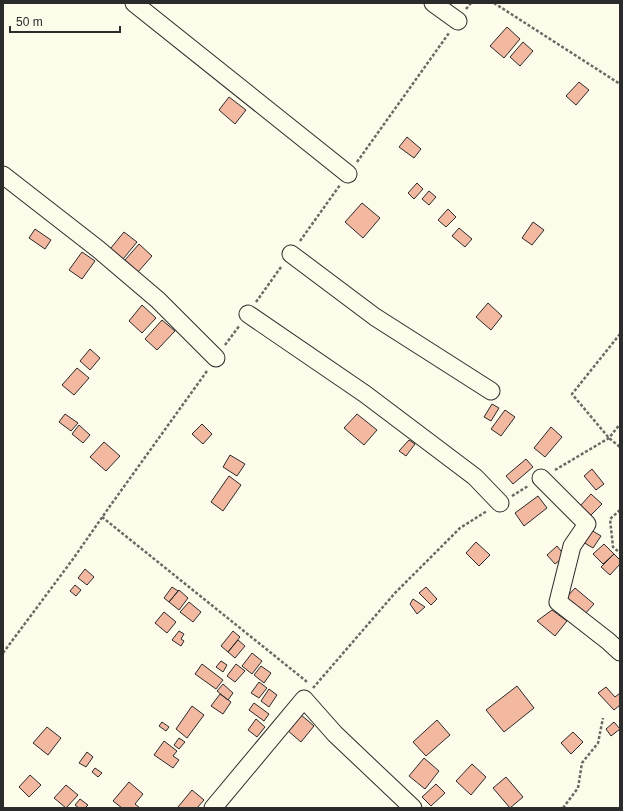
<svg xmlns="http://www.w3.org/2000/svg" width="623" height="811" viewBox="0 0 623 811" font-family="Arial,sans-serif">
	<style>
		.building { fill: #f2b8a0; stroke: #2b2b2b }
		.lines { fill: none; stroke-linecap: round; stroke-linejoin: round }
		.minor-casing { stroke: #2b2b2b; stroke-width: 19 }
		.path { stroke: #6a6964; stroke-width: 2.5; stroke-dasharray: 3 2; stroke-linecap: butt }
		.minor { stroke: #fdfbea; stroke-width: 17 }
	</style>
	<rect width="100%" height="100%" fill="#fdfbea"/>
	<!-- building -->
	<path class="building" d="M507 27 520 39 504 58 490 46Z
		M523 42 533 51 520 66 510 57Z
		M579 82 589 90 576 105 566 96Z
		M229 97 246 110 235 124 219 110Z
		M407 137 421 149 414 158 399 147Z
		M417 183 423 189 414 199 408 193Z
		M429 191 436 197 429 205 422 199Z
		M362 203 380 218 363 238 345 222Z
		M448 209 456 217 446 227 438 220Z
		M533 222 544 230 532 245 522 238Z
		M459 228 472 239 465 247 452 236Z
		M35 229 51 240 45 249 29 238Z
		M124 232 137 242 119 264 106 254Z
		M139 244 152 256 138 272 125 260Z
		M82 252 95 261 82 279 69 270Z
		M488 303 502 316 491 330 476 317Z
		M142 305 156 318 142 333 129 321Z
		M162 320 175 331 157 350 145 339Z
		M90 349 100 358 90 370 80 361Z
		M77 368 89 378 74 395 62 385Z
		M492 404 499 408 491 421 484 417Z
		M505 410 515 417 501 436 491 429Z
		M65 414 78 423 71 431 59 422Z
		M357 414 377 430 364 445 344 428Z
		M202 424 212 434 203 444 192 434Z
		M79 425 90 435 83 443 72 434Z
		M551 427 562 437 545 457 534 448Z
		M409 440 415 444 406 456 399 451Z
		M104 442 120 456 106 471 90 457Z
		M230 455 245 464 237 476 223 467Z
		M526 459 533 467 513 484 506 476Z
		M592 469 604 484 596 490 584 476Z
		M229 476 241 485 223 511 211 502Z
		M591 494 602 504 590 516 580 506Z
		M538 496 547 508 524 526 515 513Z
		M591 530 601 536 593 548 583 542Z
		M476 542 490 555 479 566 466 553Z
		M604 544 614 554 603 564 593 554Z
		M557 546 565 556 555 564 547 555Z
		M614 554 620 560V564L610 575 601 567Z
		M85 569 94 577 87 585 78 578Z
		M75 585 81 590 76 596 70 591Z
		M172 587 178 591 169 602 164 598Z
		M426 587 437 599 431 605 419 593Z
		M575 588 594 604 583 616 564 600Z
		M179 590 188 598 179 610 169 602Z
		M413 599 425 607 417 614 410 604Z
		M189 602 201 612 193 622 180 612Z
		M552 610 567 621 555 636 537 621Z
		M164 612 176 622 167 633 155 623Z
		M179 631 184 634 181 639 184 641 181 646 172 640Z
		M233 631 240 637 228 652 221 646Z
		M238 640 245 646 235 658 228 652Z
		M252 653 262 661 252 674 242 666Z
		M221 661 227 665 223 672 216 667Z
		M202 664 223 680 216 689 195 674Z
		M236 664 245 671 235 682 227 676Z
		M261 666 271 673 264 683 254 675Z
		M259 682 267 688 259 698 251 693Z
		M223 684 233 693 228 700 217 691Z
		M517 686 534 708 504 732 486 710Z
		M606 687 615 697 620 693V705L614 710 598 693Z
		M269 689 277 695 269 707 261 701Z
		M220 694 231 702 223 714 211 706Z
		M254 703 269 714 264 721 249 710Z
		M192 706 204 715 187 738 176 729Z
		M300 714 314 726 301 742 287 730Z
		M256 719 265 727 257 737 248 730Z
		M437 720 450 735 426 756 413 742Z
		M162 722 169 727 166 731 159 726Z
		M614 722 620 729 611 736 606 729Z
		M47 727 61 738 48 755 33 743Z
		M573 732 583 742 571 754 561 743Z
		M179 738 185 742 179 749 174 745Z
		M164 741 177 751 173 756 179 760 173 768 154 755Z
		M87 752 93 757 86 767 79 763Z
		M424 758 439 771 425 789 409 776Z
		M472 764 486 777 471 795 456 781Z
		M95 768 102 773 98 777 92 772Z
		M30 775 41 785 29 797 19 787Z
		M506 777 523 797 510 808 493 788Z
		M129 782 143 794 135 804 140 808H122L113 801Z
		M436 784 445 793 431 806 422 797Z
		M66 785 78 795 66 808 54 798Z
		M192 790 204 800 197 808H180L178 807Z
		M80 799 88 805 85 808H79L75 805Z"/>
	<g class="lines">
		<!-- minor casing -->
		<g class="minor-casing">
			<path id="minor" d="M134 3 348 174
				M433 3 458 21
				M3 175 98 249 158 300 216 358
				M291 254 375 317 491 391
				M248 314 365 394 475 477 500 503
				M541 478 587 524 572 546 558 602 608 641 620 652
				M213 808 304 699 335 734 413 808"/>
		</g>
		<!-- path -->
		<path class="path" d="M494 3 620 84
			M466 9 471 3
			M357 162 449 33
			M300 241 340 185
			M256 302 281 267
			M620 334 572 394 609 438 620 447
			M225 345 240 325
			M555 470 609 438 620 424
			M512 496 528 486
			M620 510 610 519 613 547 620 553
			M102 517 306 681V684
			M3 653 73 559 110 506 207 371
			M313 688 395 593 460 528 487 511
			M563 808 578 788 582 763 598 743 603 718"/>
		<!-- minor -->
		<use href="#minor" class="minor"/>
	</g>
	<!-- border -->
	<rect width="623" height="811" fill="none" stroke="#2b2b2b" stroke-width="8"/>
	<!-- scale -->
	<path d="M10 26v6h110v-6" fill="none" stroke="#2b2b2b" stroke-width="2"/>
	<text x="16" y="26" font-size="12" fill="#2b2b2b" stroke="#fdfbea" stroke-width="3" paint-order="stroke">50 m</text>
</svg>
